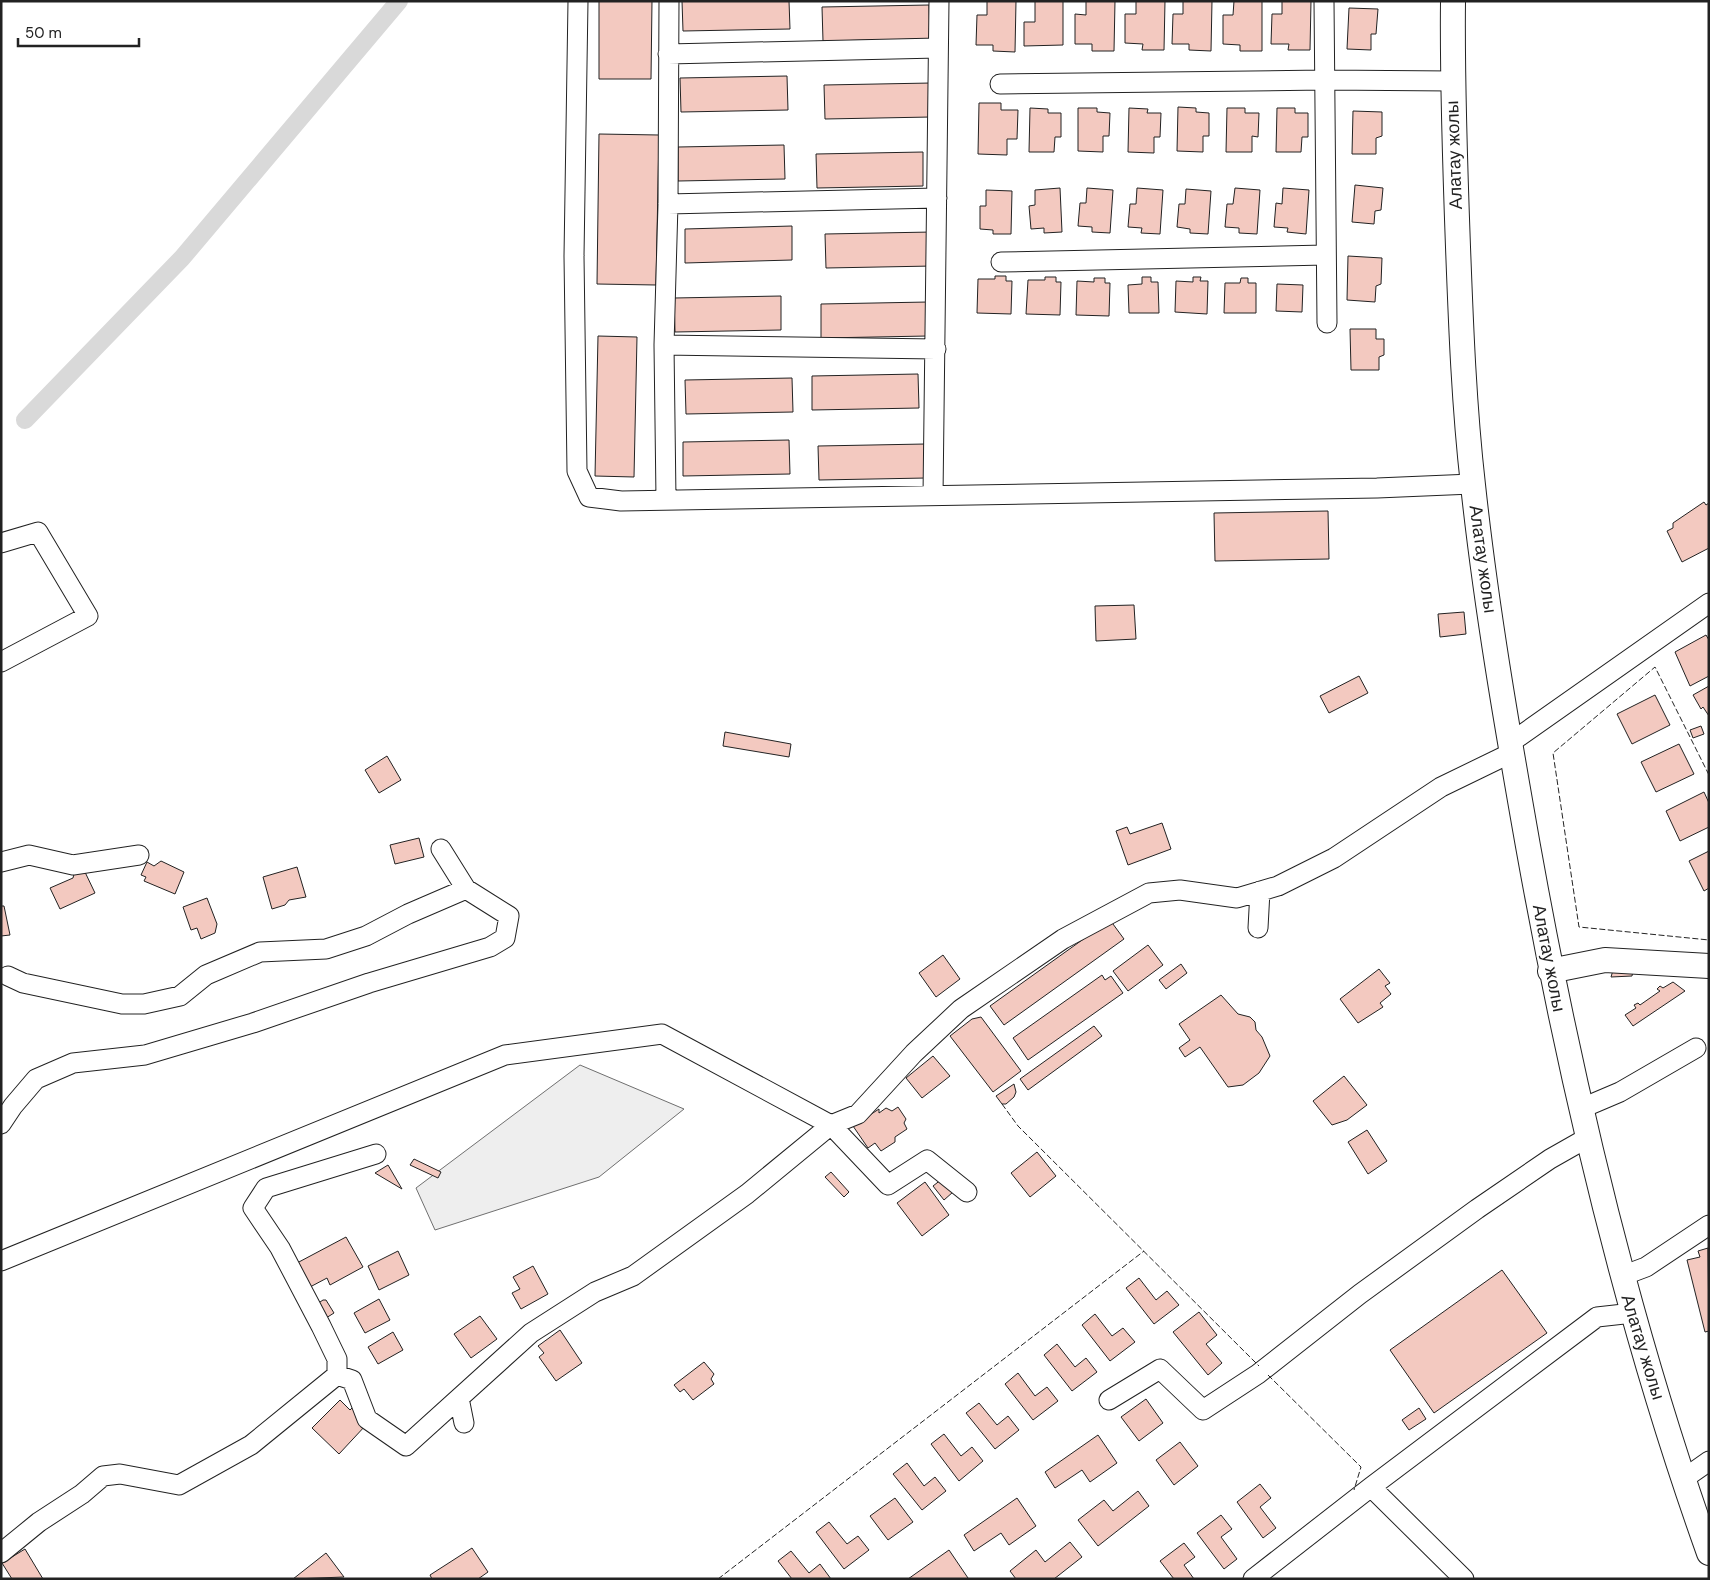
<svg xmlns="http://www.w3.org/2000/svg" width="1710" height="1580" viewBox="0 0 1710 1580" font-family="'DM Sans',sans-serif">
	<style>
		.green { fill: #eee; stroke: #6f6f6f }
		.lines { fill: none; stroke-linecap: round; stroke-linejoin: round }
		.canal { stroke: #d9d9d9; stroke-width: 18 }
		.building { fill: #f3c9c0; stroke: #222 }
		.minor-casing { stroke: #222; stroke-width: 21 }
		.major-casing { stroke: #222; stroke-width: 26 }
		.minor { stroke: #fff; stroke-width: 19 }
		.major { stroke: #fff; stroke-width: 24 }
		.fence { stroke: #222; stroke-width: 1; stroke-dasharray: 6 2.5; stroke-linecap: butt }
		.labels { text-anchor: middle; stroke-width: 4; stroke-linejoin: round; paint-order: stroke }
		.street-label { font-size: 18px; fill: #222; stroke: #fff }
	</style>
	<rect width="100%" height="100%" fill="#fff"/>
	<!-- green -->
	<path class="green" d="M580 1065 684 1109 599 1177 435 1230 416 1188Z"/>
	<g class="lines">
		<!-- canal -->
		<path class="canal" d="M25 420 182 258 399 1"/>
	</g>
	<!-- building -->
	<path class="building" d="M599 1H652L651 79H599Z
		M682 1H789L790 29 683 31Z
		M987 1H1016L1015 52 993 51V45H976L977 15H987Z
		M1035 1H1063V45L1024 46V22H1035Z
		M1086 1H1115L1114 51H1092V44H1075V14L1086 15Z
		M1136 1H1165L1164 50H1142L1143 44 1125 43V14H1136Z
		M1183 1H1212L1211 51 1189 50V44H1172L1173 14H1183Z
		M1234 1H1262V51H1240V45L1223 44V15H1233Z
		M1282 1H1311L1310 50H1288L1289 44H1271L1272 14H1282Z
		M929 5 930 39 823 41 822 7Z
		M1349 8 1378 9 1376 34H1371V50L1347 49Z
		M787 76 788 110 681 112 680 78Z
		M931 83V117L825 119 824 85Z
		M979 103H1001V110H1018L1017 139H1007V155L978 154Z
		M1178 107 1196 108V112L1209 113V136H1203V152L1177 151Z
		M1030 108 1048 109V113H1061V137H1055L1054 152H1029Z
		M1078 108H1097V112L1110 113 1109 136H1103V152L1078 151Z
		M1129 108 1148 109 1147 113H1161L1160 137H1154V153L1128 152Z
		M1227 108H1245V113H1259L1258 137 1252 136V152H1226Z
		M1277 108H1295V113H1308V137H1302L1301 152H1276Z
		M1353 111 1382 112V136L1376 138V154H1352Z
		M599 134 659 135 656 285 597 284Z
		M784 145 785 179 678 181V147Z
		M923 152V186L817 188 816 154Z
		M1355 185 1383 188 1381 210 1375 211 1374 224 1352 222Z
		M1060 188 1062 232 1044 233V228L1031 229 1029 206 1035 205V190Z
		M1087 188 1113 190 1110 233 1092 232V227L1078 226 1080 203H1086Z
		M1137 188 1163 190 1160 234 1141 233 1142 228 1128 227 1130 204H1136Z
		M1235 188 1260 190 1257 234 1239 233V228L1225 227 1227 204H1233Z
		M1283 188 1309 190 1306 234 1287 232 1288 228 1274 227 1276 203 1282 204Z
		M1186 189 1211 191 1208 234 1190 233V229L1177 227 1179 204H1185Z
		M986 190 1012 191 1011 234H993V230L980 229V206H986Z
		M792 226V260L685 263V229Z
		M932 232 933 266 826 268 825 234Z
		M1348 256 1382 258 1381 284 1376 286 1375 302 1347 300Z
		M995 276H1006V281H1012L1011 314 977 313 978 279H995Z
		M1045 277H1056V282H1061L1060 315 1026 314 1028 280H1045Z
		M1142 277H1151V282H1158L1159 313H1129L1128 285 1142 284Z
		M1193 277H1201L1200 281H1208L1207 314 1175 312 1176 281 1193 282Z
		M1094 278H1105V283H1110L1109 316 1076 315 1077 281 1094 282Z
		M1241 278H1248V283H1256V313H1224L1225 283H1240Z
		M1277 284 1303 285 1302 312 1276 311Z
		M781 296V330L675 332 674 298Z
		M928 302V336L821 338V304Z
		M1350 329H1376V339H1384V355L1379 357V370H1351Z
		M598 336 637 337 634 477 595 476Z
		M918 374 919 408 812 410V376Z
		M792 378 793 412 686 414 685 380Z
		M789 440 790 474 683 476V442Z
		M925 444 926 478 819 480 818 446Z
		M1704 502 1706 505 1709 503V548L1682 562 1667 531 1673 528V523Z
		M1328 511 1329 559 1215 561 1214 513Z
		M1134 605 1136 639 1096 641 1095 606Z
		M1464 612 1466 634 1440 637 1438 614Z
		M1706 635 1709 640V676L1690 686 1675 652Z
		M1359 676 1368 693 1329 713 1320 696Z
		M1709 686V716L1703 707 1701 709 1693 695Z
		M1655 695 1670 725 1632 744 1617 714Z
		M1701 726 1704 734 1693 738 1690 730Z
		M725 732 791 744 789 757 723 746Z
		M1679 744 1694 774 1656 792 1641 762Z
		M387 756 401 780 379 793 365 770Z
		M1704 792 1709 803V827L1680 841 1666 811Z
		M1162 823 1171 849 1128 865 1116 831 1127 827 1130 834Z
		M419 838 424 857 395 864 390 845Z
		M1709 851V888L1704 891 1689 861Z
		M161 861 184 872 175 894 144 881 146 877 141 875 147 862 154 866Z
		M297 867 306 897 289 900 285 905 272 909 263 877Z
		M84 870 95 893 60 909 50 888 73 878 74 874Z
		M207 898 217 924 215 933 201 939 197 928 191 930 183 907Z
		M1 906H4L10 935 1 936Z
		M1110 920 1124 939 1004 1025 990 1006Z
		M1148 945 1163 965 1128 991 1113 971Z
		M943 955 960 979 936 997 919 973Z
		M1181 964 1187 973 1166 989 1159 980Z
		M1614 967 1633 971 1632 976 1611 977Z
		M1379 969 1390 983 1385 986 1391 994 1380 1003 1383 1007 1358 1023 1340 999Z
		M1102 975 1105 980 1111 976 1123 993 1028 1060 1013 1038Z
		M1673 982 1685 991 1633 1026 1625 1015 1636 1008 1634 1005 1638 1003 1640 1005 1660 991 1657 989 1660 986 1663 988Z
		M1221 995 1238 1014 1250 1017 1255 1022 1256 1030 1262 1037 1270 1056 1259 1073 1243 1085 1228 1087 1200 1047 1185 1057 1179 1048 1190 1040 1179 1024Z
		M981 1017 1021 1071 993 1092 950 1036 972 1019Z
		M1094 1026 1102 1036 1028 1090 1020 1079Z
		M933 1056 950 1076 922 1098 906 1078Z
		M1344 1076 1367 1105 1347 1120 1332 1125 1313 1101Z
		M1014 1084 1016 1092 1014 1097 1006 1104H1002L996 1096Z
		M898 1107 906 1119 904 1123 907 1129 895 1137V1142L881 1151 875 1143 868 1148 853 1126 879 1109V1113L886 1108 892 1111Z
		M1367 1130 1387 1161 1368 1174 1348 1142Z
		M1037 1152 1056 1176 1030 1197 1011 1173Z
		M414 1159 441 1172 438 1178 410 1165Z
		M388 1165 402 1189 375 1173Z
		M831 1172 849 1192 844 1197 825 1177Z
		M942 1179 953 1192 944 1200 933 1186Z
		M925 1182 949 1215 922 1236 897 1203Z
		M346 1237 363 1267 330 1285 327 1278 310 1287 297 1263Z
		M1708 1248 1709 1331 1705 1332 1687 1260 1700 1257 1698 1251Z
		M398 1251 409 1275 379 1290 368 1266Z
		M533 1266 548 1294 521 1309 512 1293 520 1289 513 1277Z
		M1502 1270 1547 1333 1434 1413 1390 1350Z
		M1139 1278 1156 1300 1167 1291 1179 1305 1154 1324 1126 1288Z
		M379 1299 390 1320 365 1333 354 1313Z
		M323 1300H326L334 1313 326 1318 317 1304Z
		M1199 1312 1217 1335 1206 1344 1222 1363 1208 1375 1173 1332Z
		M1095 1314 1112 1336 1123 1328 1135 1342 1110 1361 1082 1325Z
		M480 1316 497 1339 471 1358 454 1334Z
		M560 1330 582 1363 556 1381 539 1357 544 1353 538 1346Z
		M393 1332 403 1350 378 1364 368 1347Z
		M1057 1344 1075 1367 1086 1358 1097 1372 1072 1391 1044 1355Z
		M704 1362 714 1374 711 1379 714 1384 693 1400 684 1389 680 1392 674 1385Z
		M1018 1373 1035 1396 1047 1387 1058 1401 1033 1420 1005 1384Z
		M1146 1399 1163 1423 1139 1441 1121 1417Z
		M340 1400 350 1410 353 1407 366 1425 339 1454 312 1428Z
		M979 1403 997 1425 1008 1416 1019 1430 995 1449 966 1413Z
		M1419 1408 1426 1419 1409 1430 1402 1420Z
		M944 1434 961 1456 972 1447 983 1461 959 1481 931 1444Z
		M1098 1435 1117 1463 1090 1482 1082 1470 1055 1488 1045 1472Z
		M1180 1442 1198 1466 1174 1485 1156 1460Z
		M907 1463 924 1486 935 1477 946 1491 922 1510 893 1474Z
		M1260 1484 1271 1498 1260 1507 1276 1528 1263 1538 1237 1502Z
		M1138 1491 1149 1506 1098 1546 1078 1520 1104 1500 1113 1511Z
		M895 1498 913 1522 888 1540 870 1516Z
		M1017 1498 1036 1526 1009 1545 1001 1533 974 1551 964 1535Z
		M1221 1515 1232 1529 1221 1537 1237 1559 1224 1569 1197 1533Z
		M829 1522 847 1544 858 1536 869 1550 844 1569 816 1532Z
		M1070 1542 1082 1557 1054 1579H1016L1010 1571 1036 1550 1045 1562Z
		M1184 1543 1195 1557 1184 1565 1194 1579H1174L1160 1561Z
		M472 1548 488 1572 478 1579H432L430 1575Z
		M25 1549 43 1579H12L2 1563Z
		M949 1550 968 1578 967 1579H908Z
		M791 1551 809 1573 820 1564 831 1579H792L778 1561Z
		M326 1553 344 1577 293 1579Z"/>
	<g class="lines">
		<!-- minor casing -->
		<g class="minor-casing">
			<path id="minor" d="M578 1 574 256 577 471 589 497 621 501 1377 488 1472 484
				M1324 1 1327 323
				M668 54 938 48
				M1000 84 1324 80 1452 81
				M668 204 937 198
				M1001 262 1325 255
				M664 345 936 349
				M933 496 939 1
				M666 499 664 345 668 204 669 1
				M1 543 38 532 88 616 1 662
				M1510 743 1709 603
				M441 849 466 889
				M1 862 29 855 73 865 139 855
				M1258 928 1260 891
				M1580 1109 1620 1092 1696 1048
				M1 1124 13 1106 36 1079 73 1063 145 1055 253 1023 369 983 490 947 505 938 509 916 466 889 408 914 366 936 326 949 260 952 206 975 180 996 144 1004H122L23 983 8 976
				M1 1261 505 1055 662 1034 831 1125 858 1114 914 1053 961 1009 1063 939 1149 893 1180 890 1237 898 1278 886 1334 858 1441 787 1511 753
				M1622 1276 1646 1267 1709 1225
				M337 1375V1359L321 1326 280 1248 253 1208 266 1188 376 1154
				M459 1398 464 1423
				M1109 1400 1160 1369 1203 1410 1258 1374 1360 1294 1477 1209 1550 1159 1587 1138
				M1682 1480 1709 1461
				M1371 1487 1464 1579
				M1 1553 39 1522 82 1494 103 1476 120 1474 179 1485 251 1445 337 1375 352 1380 367 1419 406 1446 531 1333 595 1292 633 1276 747 1194 831 1125 888 1185 927 1160 967 1192
				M1253 1579 1371 1487 1597 1317 1633 1313"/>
		</g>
		<!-- major casing -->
		<g class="major-casing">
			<path id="major" d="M1453 1C1452 83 1455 165 1458 247 1461 327 1464 406 1473 485 1486 606 1507 727 1528 846 1571 1086 1627 1324 1709 1553
				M1550 971 1605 960 1709 966"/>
		</g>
		<!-- minor -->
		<use href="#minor" class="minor"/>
		<!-- major -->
		<use href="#major" class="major"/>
		<!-- fence -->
		<path class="fence" d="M1709 775 1655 667 1553 753 1579 927 1709 940
			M1002 1104 1018 1126 1259 1366
			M1268 1375 1361 1467 1354 1490
			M718 1579 1144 1251"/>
	</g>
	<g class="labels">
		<!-- street labels -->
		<g class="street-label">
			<text transform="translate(1454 155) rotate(-92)" y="6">Алатау жолы</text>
			<text transform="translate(1483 559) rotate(82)" y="6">Алатау жолы</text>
			<text transform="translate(1549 958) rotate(79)" y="6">Алатау жолы</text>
			<text transform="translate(1643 1347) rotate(73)" y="6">Алатау жолы</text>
		</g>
	</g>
	<!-- border -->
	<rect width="1710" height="1580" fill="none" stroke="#222222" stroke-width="5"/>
	<!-- scale -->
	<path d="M18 38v8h121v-8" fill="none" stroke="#222222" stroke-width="2.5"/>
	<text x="25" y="38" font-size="15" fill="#222222" stroke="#ffffff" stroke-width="4" paint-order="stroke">50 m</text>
</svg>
